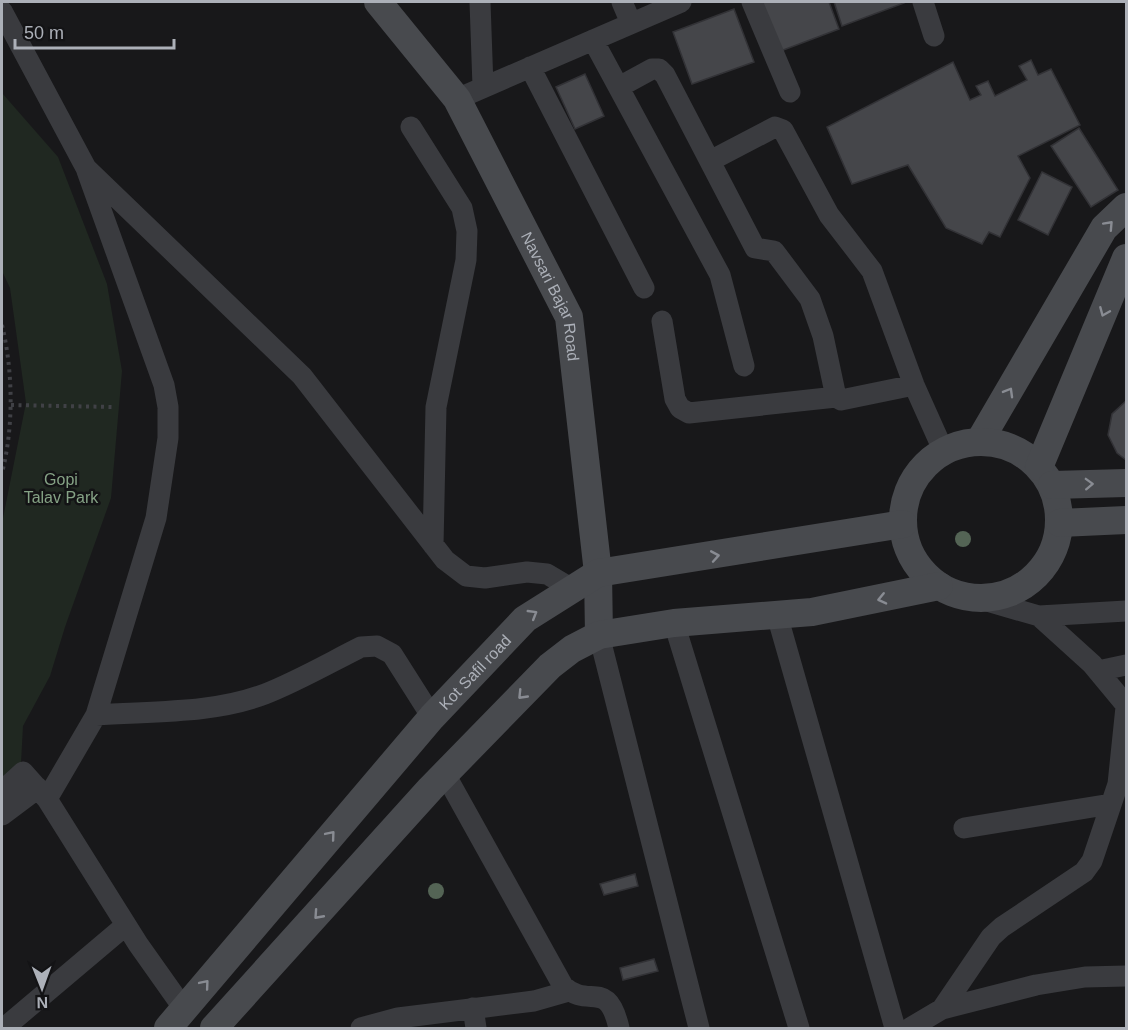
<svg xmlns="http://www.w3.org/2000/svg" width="1128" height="1030" viewBox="0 0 1128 1030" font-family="Helvetica,sans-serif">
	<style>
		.green { fill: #202821 }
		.building { fill: #45464a; stroke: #323236; stroke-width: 1.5 }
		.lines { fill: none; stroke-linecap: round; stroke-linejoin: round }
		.path { stroke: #404146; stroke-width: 4; stroke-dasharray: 3 4.5; stroke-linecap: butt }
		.street { stroke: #3a3b3f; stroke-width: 21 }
		.secondary { stroke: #484a4e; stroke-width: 28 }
		.tree { fill: #546455 }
		.oneway { stroke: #898c93 }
		.labels { text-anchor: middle; stroke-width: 5; stroke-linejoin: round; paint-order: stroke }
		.street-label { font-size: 16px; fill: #acb0b8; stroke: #131315 }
		.park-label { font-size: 16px; fill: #85a285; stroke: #131315 }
	</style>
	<rect width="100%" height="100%" fill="#18181a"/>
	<!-- green -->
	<path class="green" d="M2 93 58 157 107 284 122 371 111 498 65 627 50 676 23 726 19 800 2 814V523L26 403 10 288 2 271Z"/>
	<!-- building -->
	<path class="building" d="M759 2H829L839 29 778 52Z
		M834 2H903L904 3 842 26Z
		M734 9 754 62 692 84 673 32Z
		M1031 60 1038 75 1051 69 1080 125 1018 156 1030 178 1000 237 989 232 982 244 946 228 908 165 852 184 827 127 953 62 970 100 981 95 976 86 988 81 995 96 1027 80 1019 66Z
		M585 74 604 116 575 129 556 87Z
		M1079 128 1118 190 1091 207 1051 146Z
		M1042 172 1072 187 1048 235 1018 220Z
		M1126 401V460L1117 453 1108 435 1112 414Z
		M635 874 638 886 604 895 600 884Z
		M654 959 658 971 623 980 620 968Z"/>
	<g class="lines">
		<!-- path -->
		<path class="path" d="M2 325C13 371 14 426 2 473
			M11 405 113 407"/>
		<!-- street -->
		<path class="street" d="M480 2 483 87
			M622 2 631 23
			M752 2 790 92
			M923 2 934 36
			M2 11 86 168 302 376 445 560 466 576 485 578 527 572 547 574 574 590
			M593 40 720 275 744 366
			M530 67 644 288
			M619 87 652 69H659L665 75 755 248 774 251 810 299 823 336 836 397 841 400 914 385
			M457 99 681 2
			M411 127 462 208 467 231 466 260 436 407 433 545
			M710 161 775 127 783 130 829 215 872 271 914 385 944 452
			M662 321 675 399 680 408 689 413 836 397
			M980 599 1039 616 1092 664 1126 705
			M777 615 895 1028
			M1039 616 1126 611
			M674 623 799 1028
			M599 635 699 1028
			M1098 671 1126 665
			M96 715C151 711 213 714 265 694 298 681 329 663 361 647L377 646 392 654 432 717
			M445 774 563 986C590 1010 607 977 619 1028
			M2 791 23 772 47 799 138 944 184 1009
			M47 799 96 715 149 541 156 518 168 438V407L164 385 87 171
			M2 815 38 788
			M964 828 1111 804
			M473 1008 476 1028
			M942 1009 991 937 1002 927 1084 872 1092 861 1118 784 1126 707
			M4 1028 126 925
			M361 1028 398 1018 534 1001 569 991
			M910 1028 942 1009 1036 985 1085 977 1126 976"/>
		<!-- secondary -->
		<g class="secondary">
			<path id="s1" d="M378 2 457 99 569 317 598 573 599 635"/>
			<path d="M979 442 1104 228 1126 207"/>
			<circle cx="981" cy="520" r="78"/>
			<path d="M1039 467 1126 258"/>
			<path d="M1052 485 1126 483"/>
			<path d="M1060 523 1126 520"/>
			<path id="s2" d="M168 1028 432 717 525 619 598 573 903 524"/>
			<path d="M214 1028 430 789 550 666 572 649 599 635 674 623 812 612 939 586"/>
		</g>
	</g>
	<!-- trees -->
	<g class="tree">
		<circle cx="963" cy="539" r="8"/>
		<circle cx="436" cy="891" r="8"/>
	</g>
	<!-- one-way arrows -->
	<defs><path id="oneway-chevron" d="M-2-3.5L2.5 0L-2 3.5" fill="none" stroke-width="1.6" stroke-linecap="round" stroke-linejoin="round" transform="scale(1.5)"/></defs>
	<g class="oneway">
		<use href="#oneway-chevron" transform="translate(1109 225) rotate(-47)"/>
		<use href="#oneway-chevron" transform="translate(1104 312) rotate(113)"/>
		<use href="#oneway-chevron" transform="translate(1009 392) rotate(-60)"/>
		<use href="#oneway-chevron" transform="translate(1089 484) rotate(-2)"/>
		<use href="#oneway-chevron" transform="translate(715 556) rotate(-10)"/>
		<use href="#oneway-chevron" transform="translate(882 599) rotate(167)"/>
		<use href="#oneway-chevron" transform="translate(533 614) rotate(-31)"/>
		<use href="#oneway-chevron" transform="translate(522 695) rotate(134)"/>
		<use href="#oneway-chevron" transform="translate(331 835) rotate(-50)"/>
		<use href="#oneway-chevron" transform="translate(318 915) rotate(132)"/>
		<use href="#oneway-chevron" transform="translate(205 984) rotate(-50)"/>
	</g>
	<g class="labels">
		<!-- street labels -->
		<g class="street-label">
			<text dy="6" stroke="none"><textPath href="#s1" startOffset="345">Navsari Bajar Road</textPath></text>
			<text dy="6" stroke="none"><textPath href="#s2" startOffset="470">Kot Safil road</textPath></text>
		</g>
		<!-- park labels -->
		<g class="park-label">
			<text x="61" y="485">Gopi<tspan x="61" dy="18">Talav Park</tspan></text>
		</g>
	</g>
	<!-- border -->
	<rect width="1128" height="1030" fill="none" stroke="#acb0b8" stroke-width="6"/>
	<!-- north arrow -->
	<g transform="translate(42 988) rotate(179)" stroke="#131315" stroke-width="4.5" paint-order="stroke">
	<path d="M0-4.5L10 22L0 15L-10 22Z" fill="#acb0b8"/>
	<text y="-9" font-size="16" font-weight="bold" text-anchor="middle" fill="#acb0b8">N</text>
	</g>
	<!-- scale -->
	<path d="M15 39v9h159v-9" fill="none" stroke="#acb0b8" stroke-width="3"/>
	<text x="24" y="39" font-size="18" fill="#acb0b8" stroke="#131315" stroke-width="4.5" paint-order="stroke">50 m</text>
</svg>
